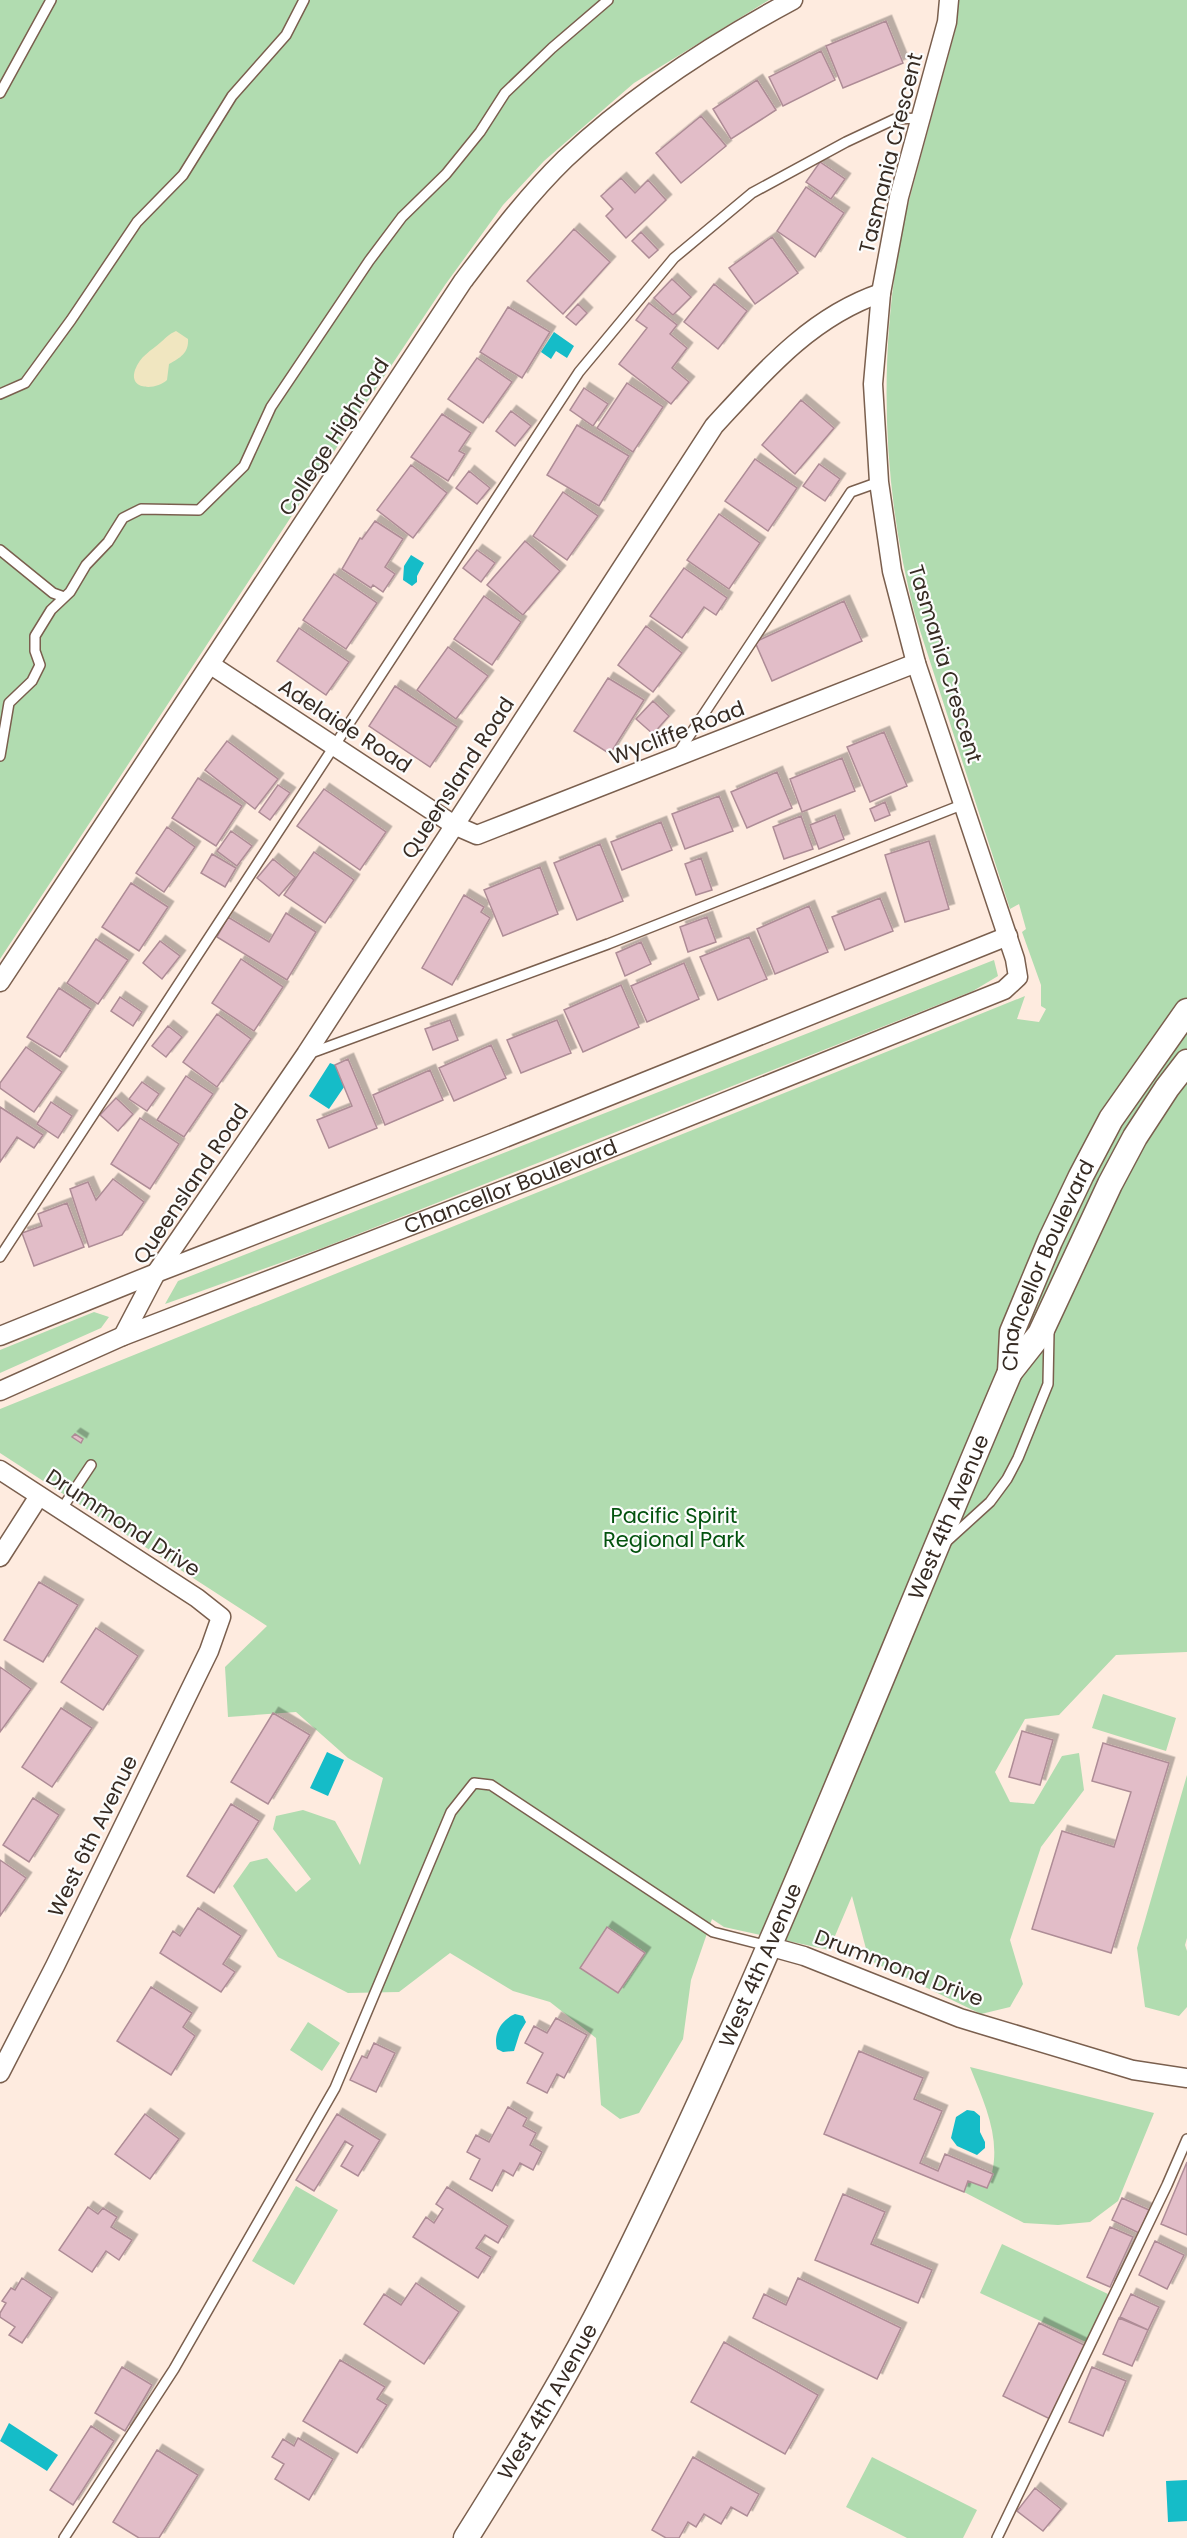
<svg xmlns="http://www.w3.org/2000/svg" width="1187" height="2538" viewBox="0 0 1187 2538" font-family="Poppins,sans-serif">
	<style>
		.green { fill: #b1dcb0 }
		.sand { fill: #f0e6c0 }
		.water { fill: #15bcc8 }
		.building { fill: #e2bdc8; stroke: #ae8c96; stroke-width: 1.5; filter: url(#shadow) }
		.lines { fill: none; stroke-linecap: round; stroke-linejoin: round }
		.service-casing { stroke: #7a5f4e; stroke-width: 12 }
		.minor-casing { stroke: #7a5f4e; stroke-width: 21 }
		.secondary-casing { stroke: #7a5f4e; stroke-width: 27 }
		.service { stroke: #fff; stroke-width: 9 }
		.minor { stroke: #fff; stroke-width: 18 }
		.secondary { stroke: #fff; stroke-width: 24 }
		.labels { text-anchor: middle; stroke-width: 4.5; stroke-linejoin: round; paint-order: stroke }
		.street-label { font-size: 21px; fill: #362b23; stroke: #fcfcfc }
		.park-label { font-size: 21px; fill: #03520e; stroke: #fcfcfc }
	</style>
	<defs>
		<filter id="shadow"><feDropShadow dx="5.5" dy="-5.5" stdDeviation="0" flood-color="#0004"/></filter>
	</defs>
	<rect width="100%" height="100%" fill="#feebdf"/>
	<!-- green -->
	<path class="green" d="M0 0H769L634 83 544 161 503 205 445 285 339 444 0 959Z
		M958 0H1187V1652L1116 1655 1059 1715 1025 1719 995 1772 1010 1802 1034 1804 1062 1756 1079 1753 1084 1790 1041 1847 1010 1940 1023 1984 1010 2007 981 2014 869 1960 852 1896 829 1950 724 1927 712 1919 691 1980 683 2039 639 2113 620 2119 601 2105 596 2038 550 2002 513 1991 450 1953 399 1992 348 1993 278 1957 233 1886 250 1862 267 1858 296 1892 311 1879 273 1829 276 1816 303 1810 335 1821 360 1865 383 1778 348 1758 296 1712 228 1717 225 1667 267 1626 0 1453V1409L1025 996 1017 1019 1039 1022 1046 1009 1041 1006V985L1022 932 1026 929 1019 904 1010 909 915 615C883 492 878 366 900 240 903 221 909 201 914 182 928 129 943 77 957 24Z
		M994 960 998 976 973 991 325 1247 165 1304 178 1281Z
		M94 1312 109 1317 101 1328 0 1373V1350Z
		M1103 1694 1176 1718 1166 1751 1092 1728Z
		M1187 1775V1938L1185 1945 1187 1951V2007L1179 2016 1145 2007 1137 1948Z
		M308 2022 340 2043 322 2071 290 2050Z
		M970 2067 1154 2113 1118 2201 1090 2222 1058 2225 1024 2223 964 2192 968 2181 987 2188C1005 2146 986 2107 970 2067Z
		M296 2186 338 2210 294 2285 252 2261Z
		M1002 2244 1108 2294 1086 2342 980 2293Z
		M872 2457 977 2510 963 2538H907L846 2507Z"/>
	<!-- sand -->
	<path class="sand" d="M176 331 188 339C189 353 180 358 169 364L167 380C157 390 128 391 135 370 140 356 151 351 161 342 167 337 169 334 176 331Z"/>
	<!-- water -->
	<path class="water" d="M554 332 574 346 567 358 556 351 551 359 541 352Z
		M411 555 424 563 417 576V582L412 586 403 580 404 566Z
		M330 1063 335 1065 344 1087 329 1109 309 1096Z
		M327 1752 344 1760 328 1796 310 1788Z
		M515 2014 523 2016 526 2022 520 2032 514 2051 503 2052 497 2049C493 2034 501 2020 515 2014Z
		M967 2110 974 2111 980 2116V2132L985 2142V2148L977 2155 957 2146 951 2138 956 2117Z
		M9 2423 58 2455 47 2471 0 2441Z
		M1187 2480V2521L1168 2522 1166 2481Z"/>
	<!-- building -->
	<path class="building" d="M886 21 903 63 843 88 826 46Z
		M821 51 835 80 783 106 769 77Z
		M757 80 776 110 731 139 713 109Z
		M701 116 726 146 681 183 656 153Z
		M820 162 845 179 831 199 806 182Z
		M621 178 635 193 648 180 666 200 626 238 606 216 613 209 601 196Z
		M806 187 844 213 815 257 777 231Z
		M574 229 610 262 563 314 527 281Z
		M641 232 658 250 649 258 632 241Z
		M772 237 798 273 755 304 729 268Z
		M672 279 691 297 673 315 654 298Z
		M714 284 747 311 718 349 684 322Z
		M649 303 677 325 670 334 687 348 672 368 689 382 671 404 619 364 647 328 636 320Z
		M578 304 587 313 576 325 566 317Z
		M508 307 550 332 522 378 480 352Z
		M477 358 512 382 483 423 448 399Z
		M627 383 663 407 633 452 597 428Z
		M584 388 608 404 593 426 570 410Z
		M801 400 834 428 795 474 762 445Z
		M511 411 531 426 515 446 496 431Z
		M442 414 471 433 459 451 465 454 448 481 411 457Z
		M577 425 629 456 599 506 547 475Z
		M755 459 797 488 768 531 725 501Z
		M819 464 840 479 825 501 803 486Z
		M411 465 447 493 413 538 377 510Z
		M469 471 490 488 477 504 456 488Z
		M563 492 598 516 567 560 533 536Z
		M719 514 760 543 729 589 687 560Z
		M375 521 403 539 385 567 395 574 383 592 373 585 371 588 342 569 360 538 362 539Z
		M525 541 560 571 523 615 487 585Z
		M477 550 495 563 481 582 463 568Z
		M684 568 727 598 716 615 704 607 682 638 650 616Z
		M334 574 377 603 346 649 303 620Z
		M484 596 521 622 492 665 454 639Z
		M844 601 862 641 772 681 755 642Z
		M646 626 682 653 653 692 618 665Z
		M299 628 349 662 326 695 277 661Z
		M448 647 488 676 456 719 417 690Z
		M608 678 644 700 610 754 574 731Z
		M395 686 457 727 430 767 369 726Z
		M653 701 669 716 653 734 636 719Z
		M884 732 907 786 870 802 847 747Z
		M227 741 278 779 255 809 205 770Z
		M842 758 855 791 802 812 790 779Z
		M777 772 792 808 747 828 731 792Z
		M198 778 242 806 216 846 172 818Z
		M278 785 290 793 270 820 259 812Z
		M324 789 386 832 360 870 297 826Z
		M719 796 733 831 685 849 672 814Z
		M885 802 890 815 875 821 870 809Z
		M835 815 844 839 819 849 810 825Z
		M801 816 813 849 784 859 773 827Z
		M661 822 672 850 622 870 611 842Z
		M167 827 195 847 164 892 136 873Z
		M231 831 252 846 237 866 217 851Z
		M929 841 949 909 905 922 885 855Z
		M600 844 623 901 577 920 554 863Z
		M314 852 354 880 325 923 284 895Z
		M212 854 236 868 225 887 201 873Z
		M701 858 712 890 696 895 685 864Z
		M273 859 295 877 279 896 257 878Z
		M540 867 558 914 503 936 484 890Z
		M131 883 168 907 139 951 102 927Z
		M464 895 484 907 481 912 490 918 452 985 422 968Z
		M880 898 893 931 845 950 832 917Z
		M809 906 828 952 775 974 757 929Z
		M286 913 316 932 287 980 217 937 228 917 269 942Z
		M707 917 716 942 688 952 680 927Z
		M749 937 767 979 718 1000 700 957Z
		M96 939 128 960 98 1004 67 983Z
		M160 941 180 956 162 979 143 963Z
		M641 942 651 964 625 976 616 953Z
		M241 959 283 987 254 1031 212 1003Z
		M684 963 699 999 647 1022 631 986Z
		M621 985 639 1027 583 1052 564 1010Z
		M59 988 91 1009 60 1057 27 1037Z
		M120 997 142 1012 133 1026 111 1011Z
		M217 1014 251 1039 217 1087 183 1062Z
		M450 1020 458 1040 433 1050 425 1029Z
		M557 1020 571 1053 521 1073 507 1040Z
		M168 1026 182 1037 166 1057 152 1046Z
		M491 1045 506 1078 454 1101 439 1068Z
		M26 1047 62 1072 34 1112 0 1088V1083Z
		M348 1059 377 1128 329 1148 317 1120 352 1106 335 1065Z
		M430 1070 443 1100 385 1125 373 1095Z
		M186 1076 213 1094 184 1137 157 1120Z
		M142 1082 159 1094 147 1111 129 1099Z
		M116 1098 133 1114 118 1131 100 1115Z
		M51 1102 72 1116 58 1138 37 1124Z
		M0 1107 43 1135 34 1148 17 1137 0 1162Z
		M140 1118 179 1144 150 1189 111 1164Z
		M113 1179 144 1202 122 1235 89 1247 70 1189 88 1182 96 1200Z
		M67 1203 84 1247 34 1266 22 1233 42 1226 38 1214Z
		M75 1434 83 1439 81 1443 72 1437Z
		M39 1582 78 1605 43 1662 4 1640Z
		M96 1628 138 1656 103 1710 61 1682Z
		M0 1667 31 1689 0 1732Z
		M61 1708 92 1728 52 1787 22 1767Z
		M273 1713 310 1735 268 1804 231 1782Z
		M1022 1731 1053 1740 1040 1785 1009 1777Z
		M1103 1743 1169 1763 1111 1953 1032 1929 1062 1831 1114 1847 1131 1792 1092 1781Z
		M33 1798 59 1815 29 1862 3 1845Z
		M231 1804 259 1821 214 1893 187 1876Z
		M0 1860 26 1878 0 1916Z
		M198 1908 241 1936 223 1964 235 1972 221 1992 160 1953 173 1931 180 1936Z
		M607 1927 645 1953 618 1993 580 1968Z
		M151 1987 192 2013 183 2027 195 2036 171 2075 117 2041Z
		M556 2018 587 2035 564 2078 557 2074 547 2093 527 2083 543 2053 525 2043 534 2026 547 2033Z
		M374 2043 395 2053 376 2092 350 2080 362 2056 367 2058Z
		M859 2051 923 2078 914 2099 942 2111 920 2163 938 2171 945 2154 993 2174 987 2188 968 2181 964 2192 824 2134Z
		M508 2107 527 2118 523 2126 536 2133 530 2145 542 2152 533 2170 520 2163 513 2176 503 2170 492 2191 470 2179 480 2159 467 2152 476 2135 489 2142Z
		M145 2114 179 2139 150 2179 115 2154Z
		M337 2114 380 2140 358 2176 341 2166 353 2146 345 2141 314 2191 296 2180Z
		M1187 2162V2235L1161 2224Z
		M447 2187 508 2226 498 2243 485 2235 476 2248 491 2257 478 2278 413 2237 426 2217 434 2223 443 2209 436 2204Z
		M843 2194 885 2212 871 2244 932 2270 918 2303 815 2260Z
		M1122 2198 1149 2210 1139 2233 1112 2220Z
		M88 2207 98 2214 103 2208 117 2217 111 2227 132 2240 119 2260 106 2251 92 2272 59 2250Z
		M1110 2227 1133 2237 1110 2287 1087 2277Z
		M1155 2241 1184 2255 1167 2289 1139 2275Z
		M22 2278 52 2298 22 2343 9 2335 15 2327 0 2317V2313L6 2303 2 2301 11 2288 15 2290Z
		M798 2278 901 2328 877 2379 753 2318 764 2294 786 2305Z
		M416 2283 459 2312 424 2364 364 2324 384 2294 401 2305Z
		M1131 2294 1159 2307 1148 2330 1120 2317Z
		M1119 2318 1148 2330 1132 2366 1103 2354Z
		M1039 2323 1086 2346 1050 2419 1003 2396Z
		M724 2342 818 2395 785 2454 691 2402Z
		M340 2360 385 2387 377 2399 387 2405 357 2453 303 2421Z
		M122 2367 152 2385 125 2431 95 2413Z
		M1092 2367 1126 2381 1103 2436 1069 2422Z
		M91 2426 114 2441 73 2505 50 2490Z
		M298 2438 333 2459 309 2500 275 2479 284 2464 272 2457 283 2439 294 2446Z
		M157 2450 198 2475 159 2538H139L113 2522Z
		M693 2457 759 2494 747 2516 731 2507 721 2524 704 2514 696 2527 688 2522 679 2538H666L652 2530Z
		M1035 2488 1061 2509 1043 2531 1017 2511Z"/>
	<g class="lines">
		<!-- service casing -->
		<g class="service-casing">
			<path id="service" d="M0 93 51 0
				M0 394 25 383 71 320 137 222 183 175 232 96 286 35 304 0
				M0 550 53 593 64 597
				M678 753 851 492 879 482
				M0 756 9 703 32 681 40 665 35 651V636L51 610 70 592 86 565 108 542 123 518 141 509 199 510 244 466 271 407 369 261 402 217 446 174 480 132 505 93 552 48 608 0
				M311 1053 608 944 964 804
				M0 1257 579 372 674 258 752 193 846 142 895 119 921 118
				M61 1510 91 1465
				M946 1542 990 1502 1007 1479 1018 1458 1048 1384 1049 1332
				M64 2538 174 2369 335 2088 451 1812 474 1783 491 1785 713 1932 768 1946
				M997 2538 1167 2185 1187 2139"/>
		</g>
		<!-- minor casing -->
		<g class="minor-casing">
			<g id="minor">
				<path d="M211 665 454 825 477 835 916 663"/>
				<path d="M0 982 463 281C495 239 527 196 565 159 633 95 711 44 793 0"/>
				<path d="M0 1336 156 1273 492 1143 1008 936"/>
				<path d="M123 1336 156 1273 306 1054 714 426C763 373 810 317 881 293"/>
				<path id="s1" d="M0 1391 123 1336 553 1171 1004 990 1018 977 1015 959 916 663 892 571 879 482 873 384 881 293 899 197 947 22 949 0"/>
				<path d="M0 1470 197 1598 221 1617 209 1651 55 1966 0 2073"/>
				<path d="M0 1557 39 1496"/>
				<path d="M768 1946 804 1956 960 2018 1133 2070 1187 2078"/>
			</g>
		</g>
		<!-- secondary casing -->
		<g class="secondary-casing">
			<g id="secondary">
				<path id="s2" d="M1010 1372 1012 1332 1050 1241 1081 1176 1111 1119 1187 1011"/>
				<path id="s3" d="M466 2538C520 2452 573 2365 618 2274 764 1981 881 1673 1010 1372L1040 1334 1110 1184 1135 1137 1167 1088 1187 1062"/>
			</g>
		</g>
		<!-- service -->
		<use href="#service" class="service"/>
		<!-- minor -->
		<use href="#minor" class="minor"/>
		<!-- secondary -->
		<use href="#secondary" class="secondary"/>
	</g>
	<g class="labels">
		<!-- street labels -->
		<g class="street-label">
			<text transform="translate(891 153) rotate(-76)" y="7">Tasmania Crescent</text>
			<text transform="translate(334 437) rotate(-57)" y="7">College Highroad</text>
			<text transform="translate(945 664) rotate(73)" y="7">Tasmania Crescent</text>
			<text transform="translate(345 726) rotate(33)" y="7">Adelaide Road</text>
			<text transform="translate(677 733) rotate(-21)" y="7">Wycliffe Road</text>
			<text transform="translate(458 778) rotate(-57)" y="7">Queensland Road</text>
			<text transform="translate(191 1184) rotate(-56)" y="7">Queensland Road</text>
			<text dy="7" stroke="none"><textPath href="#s1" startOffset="550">Chancellor Boulevard</textPath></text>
			<text dy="7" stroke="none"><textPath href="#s2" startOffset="114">Chancellor Boulevard</textPath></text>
			<text dy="7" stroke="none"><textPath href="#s3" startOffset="1131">West 4th Avenue</textPath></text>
			<text transform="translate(123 1523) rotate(33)" y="7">Drummond Drive</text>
			<text transform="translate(93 1836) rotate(-64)" y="7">West 6th Avenue</text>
			<text dy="7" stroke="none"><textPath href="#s3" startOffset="645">West 4th Avenue</textPath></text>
			<text transform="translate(899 1968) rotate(21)" y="7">Drummond Drive</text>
			<text dy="7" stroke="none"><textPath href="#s3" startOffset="159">West 4th Avenue</textPath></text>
		</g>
		<!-- park labels -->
		<g class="park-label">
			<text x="674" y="1523">Pacific Spirit<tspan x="674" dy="24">Regional Park</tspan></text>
		</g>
	</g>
</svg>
